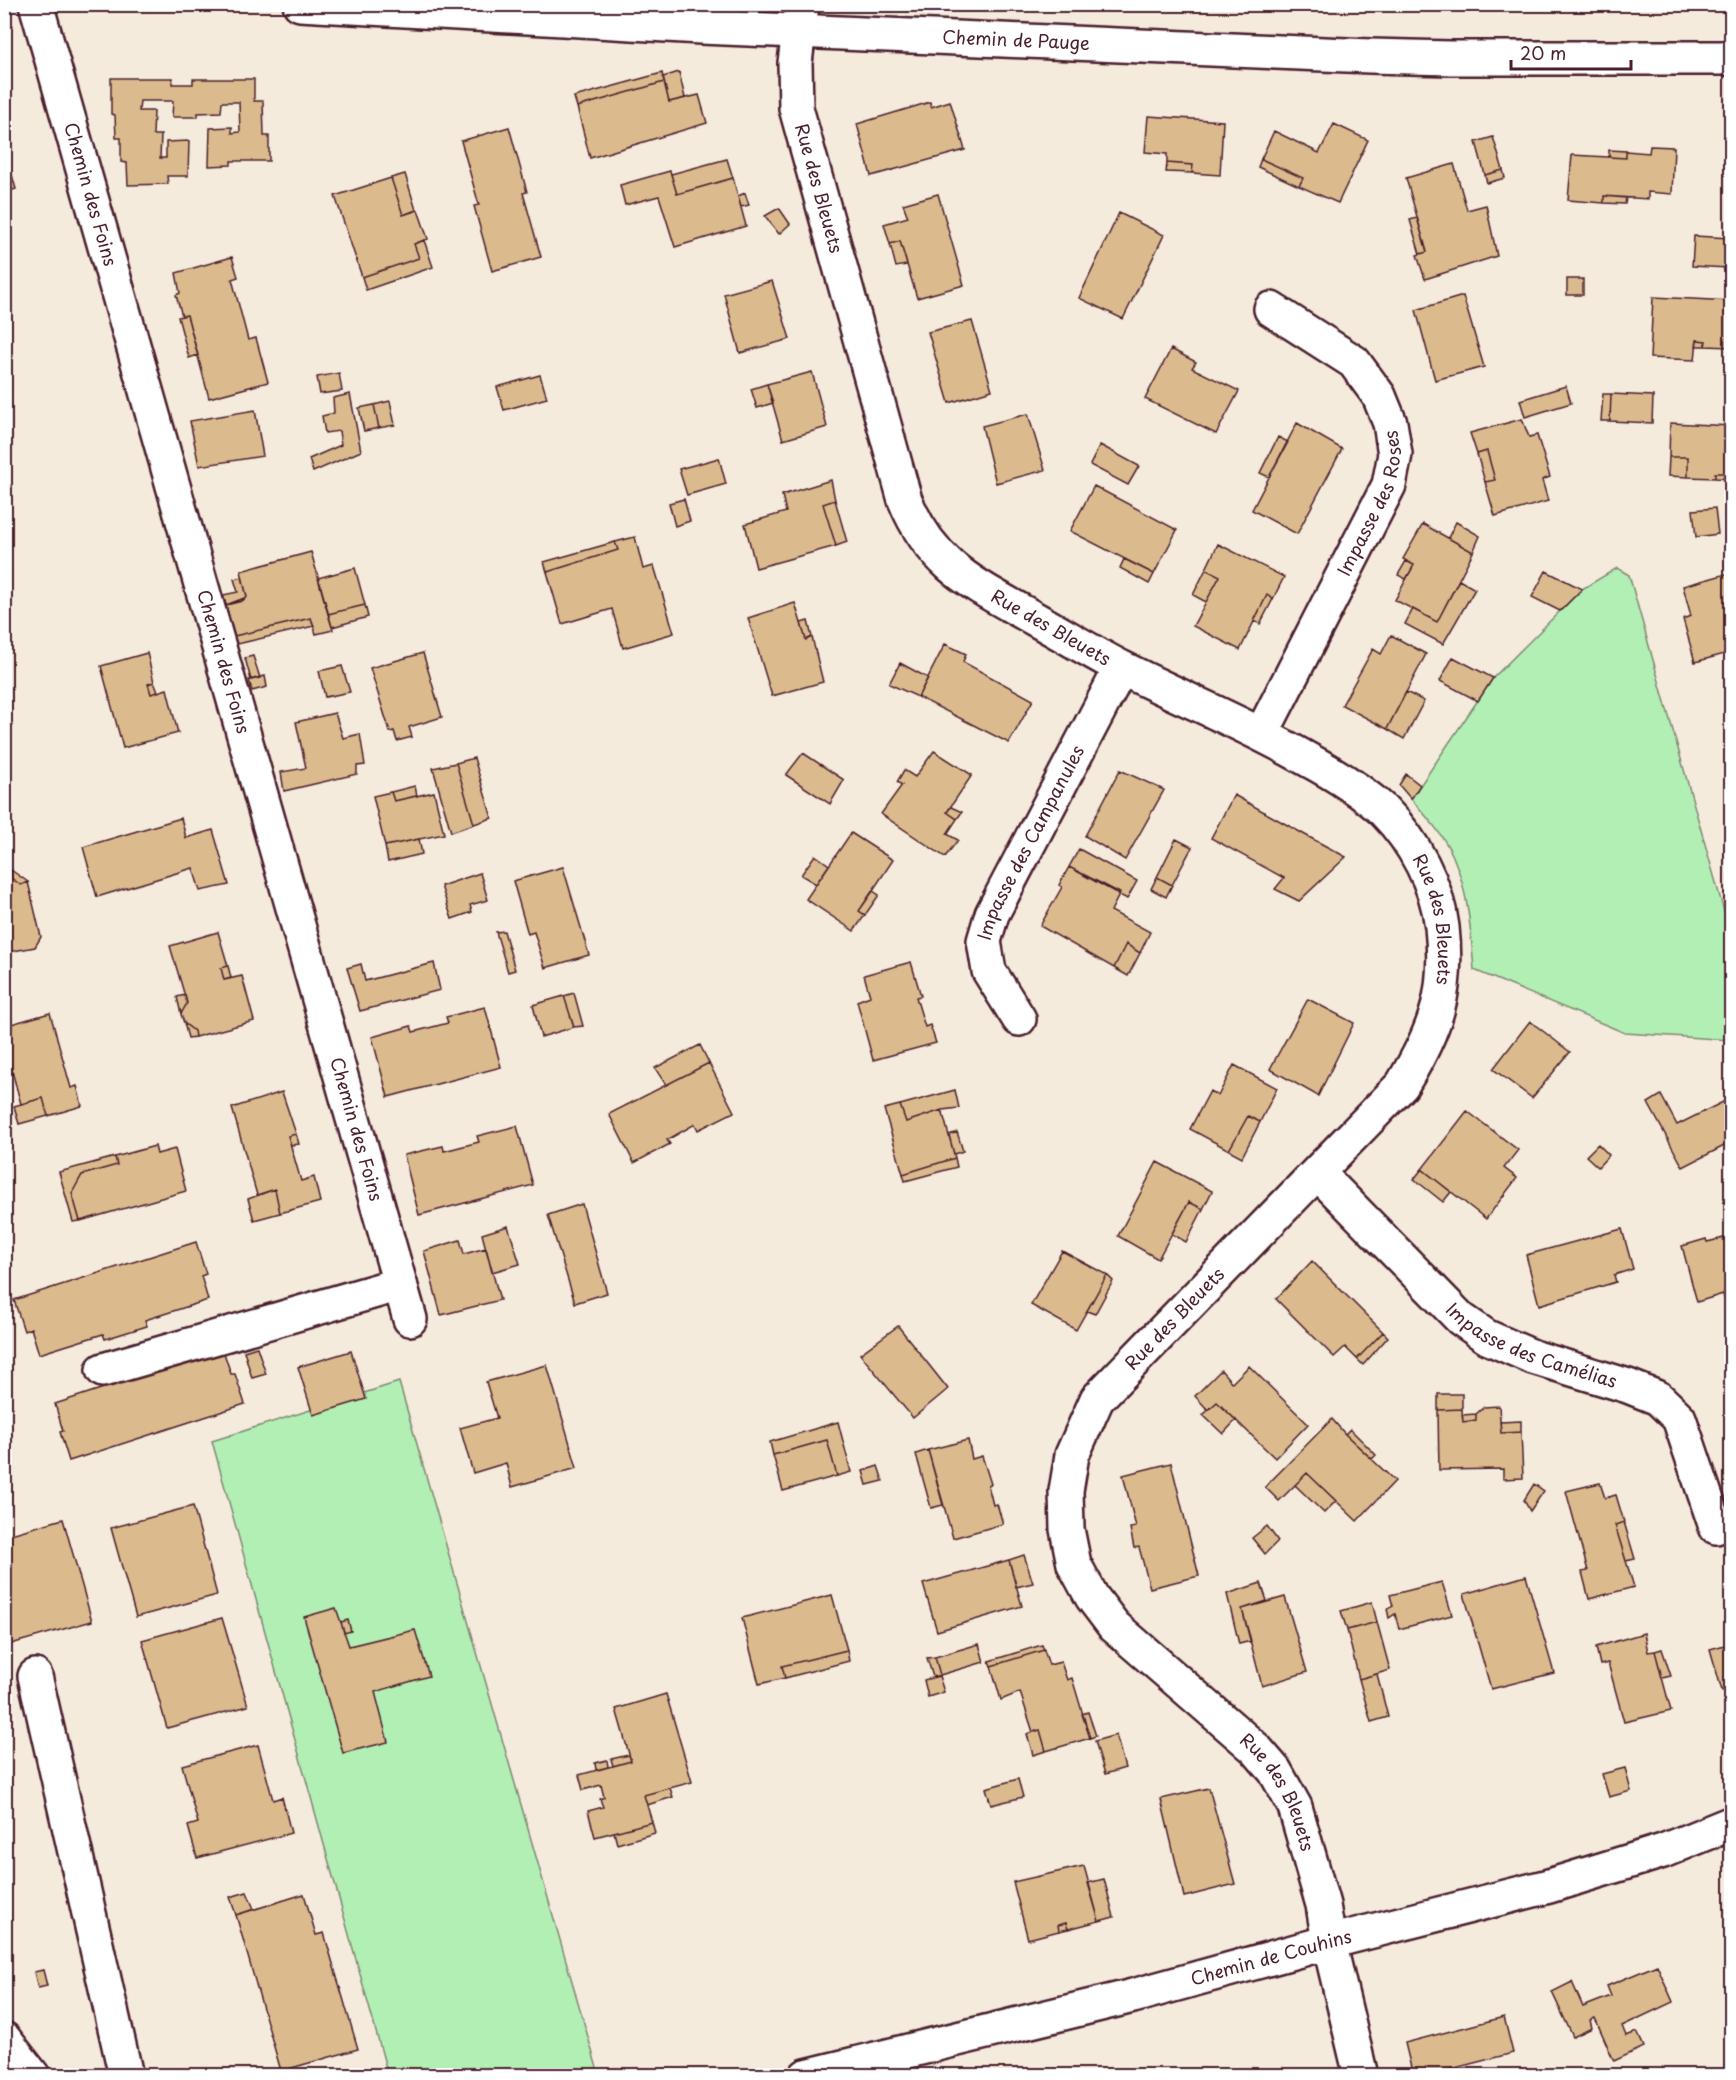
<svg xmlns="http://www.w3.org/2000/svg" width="1736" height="2080" viewBox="0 0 1736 2080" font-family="'Playpen Sans',sans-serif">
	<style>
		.green { fill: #b2efb5; stroke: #7e8770; stroke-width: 1.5 }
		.building { fill: #dbbb8e; stroke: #4a1f2b; stroke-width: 1.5 }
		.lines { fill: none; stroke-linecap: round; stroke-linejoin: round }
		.minor-casing { stroke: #4a1f2b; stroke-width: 38 }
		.minor { stroke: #fff; stroke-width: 33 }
		.labels { text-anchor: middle; stroke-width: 4.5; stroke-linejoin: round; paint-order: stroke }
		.street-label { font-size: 18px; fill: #4a1f2b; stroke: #fff }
	</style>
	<rect width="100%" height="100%" fill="#f4ebdd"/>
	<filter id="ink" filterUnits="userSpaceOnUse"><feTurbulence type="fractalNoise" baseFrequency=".0167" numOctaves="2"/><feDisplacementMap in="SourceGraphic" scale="12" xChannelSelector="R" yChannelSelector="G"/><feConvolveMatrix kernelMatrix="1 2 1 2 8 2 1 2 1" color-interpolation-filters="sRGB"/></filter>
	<g filter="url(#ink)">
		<!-- green -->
		<path class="green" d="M1617 568 1629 575 1731 936V1040L1625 1033 1474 970C1471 935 1469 897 1456 864 1448 840 1428 818 1411 799L1493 678 1582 589Z
			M399 1382 599 2075H388L212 1441Z"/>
		<!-- building -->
		<path class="building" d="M679 72 685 98 669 102 663 77Z
			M662 73 664 82 577 107 574 97Z
			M111 78H173L172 84H193V79H254V101H263L264 136H269V161H231V165L209 166 210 128 232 127V133L240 132 239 102H222L221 112 198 113V117H172L173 101H140L139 111H154L153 135H161L160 158H166V142L189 141 188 176H167L168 184 128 185 127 163 121 162V138H116L115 115 111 114Z
			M664 82 669 102 699 95 707 123 590 158 577 107Z
			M950 101 965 150 871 176 857 124 930 102 931 107Z
			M1148 116 1223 121 1220 175 1192 173 1193 165 1167 163V154L1145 152Z
			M1334 124 1368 140 1338 203 1299 186 1303 178 1261 159 1274 131 1319 153Z
			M509 127 527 192 523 193 541 257 492 271 474 206 479 205 461 141Z
			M1493 137 1503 170 1485 175 1476 142Z
			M1650 146 1674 147 1672 194 1648 192V199L1604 196V203L1568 200 1572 155 1626 158V151L1649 153Z
			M4 147 16 189 4 193Z
			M1609 150 1626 151V158L1609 157Z
			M727 159 733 178 677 194 671 174Z
			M1261 159 1303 178 1299 186 1258 167Z
			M1167 163 1193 165 1192 173 1166 172Z
			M1454 164 1467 210 1486 205 1497 256 1425 279 1417 255 1427 252 1406 178Z
			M1503 170 1505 178 1487 183 1485 175Z
			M670 171 677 194 733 178 746 226 675 247 659 196 625 205 620 185Z
			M405 174 416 210 403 215 391 178Z
			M391 178 403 215 418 210 428 239 414 244 419 258 362 277 335 196Z
			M745 193 749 205 741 207 738 196Z
			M938 194 964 285 917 298 900 241 890 244 884 224 908 217 903 204Z
			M1604 196 1626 198 1625 204 1604 203Z
			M779 208 790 224 779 234 765 216Z
			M1119 213 1164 235 1123 319 1079 298Z
			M1417 218 1427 252 1420 254 1410 220Z
			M1694 236 1730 238 1728 268 1692 266Z
			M424 240 433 267 366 290 362 277 419 258 414 244Z
			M900 241 907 265 896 267 890 244Z
			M232 257 238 277 232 279 248 340 256 338 268 382 209 398 187 315 182 316 176 295 180 293 176 273Z
			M1567 279H1583V295H1567Z
			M772 281 790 339 740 353 724 294Z
			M1463 296 1484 367 1435 380 1416 310Z
			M1653 297 1732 301V347L1705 346 1706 341 1697 340 1695 360 1650 358Z
			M187 315 198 355 189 358 178 317Z
			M972 321 992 390 949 403 928 332Z
			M1697 340 1706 341 1705 346H1696Z
			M1171 349 1196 362 1192 368 1239 391 1216 434 1145 399Z
			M812 372 827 427 783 440 767 384Z
			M339 373 342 391 320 394 317 377Z
			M540 375 547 398 504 410 497 387Z
			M767 384 773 403 757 408 751 389Z
			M1566 386 1571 403 1525 417 1520 400Z
			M350 394 361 451 313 472 309 459 341 445 339 431 325 433 322 416 334 413 333 398Z
			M1603 394H1611L1610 421H1601Z
			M1611 394 1653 396 1652 423 1610 421Z
			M390 401 395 425 379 428 374 405Z
			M374 405 379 428 364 431 359 408Z
			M255 410 263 456 199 466 190 421Z
			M1028 414 1045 470 996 483 982 426Z
			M1522 419 1529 437 1537 435 1550 477 1542 480 1548 501 1495 516 1485 482 1495 480 1487 451 1477 454 1470 433Z
			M1297 423 1342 449 1297 534 1252 510Z
			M1670 423 1732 426V473H1715V478L1688 477V457H1669Z
			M1278 437 1288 442 1269 477 1260 473Z
			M1100 445 1139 466 1128 485 1090 465Z
			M1487 451 1495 480 1485 482 1477 454Z
			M1669 457H1688V477L1668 476Z
			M719 458 726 484 687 495 679 469Z
			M1715 473H1732V479L1715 478Z
			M831 480 835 500 823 504 836 546 756 568 745 524 786 512 782 495Z
			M1094 486 1177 530 1154 574 1070 531Z
			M684 499 690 521 675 526 669 503Z
			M835 500 847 542 836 546 823 504Z
			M1715 508 1718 534 1696 537 1693 510Z
			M1456 522 1480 536 1473 552 1448 538Z
			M1423 524 1473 552 1437 622 1395 600 1414 565 1403 559Z
			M635 537 643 569 654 566 674 633 623 648 612 609 562 624 547 572 618 550 615 542Z
			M615 542 618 550 547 572 544 562Z
			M1218 544 1284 577 1273 599 1267 595 1240 650 1193 626 1220 576 1206 569Z
			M311 552 333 630 316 634 311 618 234 636 226 605 247 597 241 571Z
			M1124 559 1154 574 1149 584 1120 568Z
			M1406 561 1414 565 1406 579 1398 575Z
			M355 568 365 605 328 614 318 578Z
			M1206 569 1220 576 1206 602 1193 595Z
			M1546 571 1582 589 1560 611 1532 597Z
			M1730 573 1732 652 1695 662 1683 619 1691 616 1683 586Z
			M242 577 247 597 242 601 226 605 223 595 238 592 234 579Z
			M1459 580 1475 589 1443 644 1405 624 1413 609 1437 622Z
			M1267 595 1273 599 1260 624 1254 621Z
			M795 603 806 640 812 637 823 682 772 696 748 618Z
			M365 605 368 617 332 627 328 614Z
			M311 618 314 626 237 644 234 636Z
			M808 621 812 637 806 640 801 623Z
			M1391 635 1426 654 1387 729 1342 705 1373 649 1381 654Z
			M945 644 966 654 963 662 1033 700 1009 743 918 697Z
			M147 653 154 682 148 684 151 694 167 689 178 733 123 748 101 666Z
			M423 653 442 717 409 727 412 737 397 741 394 731 390 732 370 668Z
			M253 656 260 678 251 680 245 658Z
			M1453 657 1493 678 1478 701 1440 681Z
			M900 663 928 678 918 697 889 684Z
			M342 666 350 692 325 697 319 671Z
			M265 676 267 687 252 691 249 680Z
			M154 682 158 692 151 694 148 684Z
			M1406 692 1424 701 1404 739 1387 729Z
			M335 713 343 738 360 734 365 765 357 766V774L284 791 281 772 306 768 296 722Z
			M934 751 972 775 947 812 957 819 947 834 958 840 945 857 881 814 902 785 897 782 904 770 915 777Z
			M803 753 844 780 830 804 786 775Z
			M474 758 492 818 474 824 456 763Z
			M456 763 474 824 451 832 433 768Z
			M1120 770 1164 790 1125 860 1085 836Z
			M1406 774 1420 785 1411 799 1399 785Z
			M415 786 417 796 394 801 391 792Z
			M391 792 394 801 434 792 444 834 385 846 373 796Z
			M1234 795 1307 836 1346 857 1299 901 1275 889 1284 878 1211 838Z
			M951 807 962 812 957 819 947 812Z
			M181 818 186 838 213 830 229 885 200 891 193 868 97 897 83 847Z
			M851 833 893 860 859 911 865 915 854 931 806 899Z
			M419 839 422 854 388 862 385 846Z
			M1176 839 1192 847 1172 885 1157 877Z
			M1079 849 1137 881 1127 899 1069 867Z
			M815 855 829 865 816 884 801 875Z
			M4 867 11 870V878L21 885 28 882 41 937 35 947 8 952 4 951Z
			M563 867 589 955 545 968 534 932 528 934 513 881Z
			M1069 867 1120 893 1111 911 1150 932 1140 953 1126 944 1114 968 1040 926 1062 887 1059 885Z
			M11 870 28 882 21 885 11 878Z
			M480 873 488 900 470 905 472 912 452 919 441 886Z
			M1157 877 1172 885 1166 897 1151 889Z
			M873 891 879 895 865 915 859 911Z
			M504 931 515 970 508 972 496 932Z
			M218 932 228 966 221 968 224 980 242 976 254 1021 195 1037 194 1031 184 1023 181 1014 187 1003 170 946Z
			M1126 944 1140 953 1128 976 1114 968Z
			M911 962 921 996 916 997 925 1027 930 1025 936 1043 873 1060 857 1001 870 996 864 975Z
			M434 963 440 990 360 1011 347 968 361 964 365 981Z
			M228 966 231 978 224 980 221 968Z
			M574 993 583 1026 574 1027 564 996Z
			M185 995 187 1003 181 1014 177 997Z
			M564 996 574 1027 541 1037 533 1005Z
			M1308 999 1354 1023 1318 1096 1270 1069Z
			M485 1007 501 1067 388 1097 372 1037 411 1026 413 1032 448 1023 446 1017Z
			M50 1013 71 1088 77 1086 82 1106 48 1116 43 1098 21 1104 4 1042V1026Z
			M1530 1021 1570 1052 1532 1098 1493 1069Z
			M184 1023 194 1031 195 1037 188 1038Z
			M700 1045 709 1063 666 1085 655 1068Z
			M709 1063 734 1112 698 1130 695 1124 667 1140 670 1144 634 1163 609 1114Z
			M1234 1065 1277 1088 1260 1122 1248 1116 1229 1150 1190 1129 1210 1091 1218 1096Z
			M955 1090 959 1108 942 1110 906 1122 900 1105Z
			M282 1092 296 1134 288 1136 301 1181 314 1177 320 1202 280 1213 275 1189 257 1195 232 1108Z
			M1661 1095 1677 1125 1731 1098 1732 1142 1683 1167 1648 1103Z
			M43 1098 48 1116 19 1124 14 1106Z
			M900 1105 906 1122 942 1110 955 1158 903 1174 884 1109Z
			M1467 1111 1518 1150 1504 1168 1517 1178 1486 1219 1422 1169Z
			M1248 1116 1260 1122 1242 1157 1229 1150Z
			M517 1126 533 1185 419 1215 404 1155 443 1146 444 1151 479 1142 477 1136Z
			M957 1132 963 1151 954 1154 949 1135Z
			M296 1134 299 1144 291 1145 288 1136Z
			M1598 1144 1609 1155 1598 1167 1586 1156Z
			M155 1146 157 1154 175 1149 186 1191 80 1221 72 1193 82 1175 117 1165 115 1157Z
			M115 1157 117 1165 82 1175 72 1193 80 1221 73 1222 59 1172Z
			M955 1158 957 1167 905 1181 903 1174Z
			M1157 1162 1212 1191 1203 1209 1189 1202 1158 1259 1118 1236Z
			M1422 1169 1451 1192 1443 1202 1414 1179Z
			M275 1189 280 1213 254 1220 248 1199Z
			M1189 1202 1203 1209 1186 1242 1172 1234Z
			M582 1204 607 1293 575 1303 548 1215Z
			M508 1226 520 1264 492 1272 482 1234Z
			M1622 1229 1633 1269 1614 1275 1616 1282 1539 1305 1526 1255Z
			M1732 1236V1296L1724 1298 1723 1294 1697 1302 1682 1246 1706 1239 1707 1242Z
			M460 1240 464 1254 486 1248 500 1300 441 1315 424 1251Z
			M196 1242 206 1274 201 1276 208 1300 145 1320 147 1326 105 1339 103 1334 39 1354 31 1328 24 1331 14 1300Z
			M1062 1251 1107 1275 1076 1330 1031 1305Z
			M1312 1261 1383 1332 1357 1359 1345 1347 1334 1357 1276 1299Z
			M1107 1275 1113 1281 1095 1314 1087 1311Z
			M898 1326 948 1389 913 1418 860 1354Z
			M1383 1332 1388 1337 1363 1365 1357 1359Z
			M257 1347 266 1374 252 1378 244 1351Z
			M223 1350 231 1374H235L245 1404 69 1461 60 1432 63 1431 55 1404 116 1384 114 1379Z
			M351 1351 366 1399 313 1415 298 1367Z
			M547 1365 577 1468 512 1487 506 1463 473 1473 460 1428 497 1418 486 1382Z
			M1249 1366 1308 1424 1275 1458 1217 1402 1208 1410 1195 1396 1221 1370 1232 1383Z
			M1438 1394H1462V1409L1438 1410Z
			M1217 1402 1236 1420 1223 1434 1203 1415Z
			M1499 1406 1501 1433 1521 1432 1523 1478 1503 1479V1469L1439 1470 1438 1410 1462 1409 1463 1422 1476 1420V1414L1484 1407Z
			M1476 1414V1420L1463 1422 1462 1415Z
			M1332 1419 1345 1434 1395 1481 1357 1521 1307 1473 1279 1501 1265 1487Z
			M1521 1421V1432L1501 1433 1500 1422Z
			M838 1422 851 1472 837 1476 827 1440 773 1455 770 1442Z
			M1350 1429 1376 1455 1372 1459 1345 1434Z
			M827 1440 837 1476 783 1491 773 1455Z
			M968 1440 972 1459 982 1456 991 1484 988 1485 993 1505 997 1504 1003 1524 953 1538 928 1450Z
			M928 1450 943 1505 931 1508 916 1454Z
			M1171 1463 1199 1576 1150 1588 1139 1547 1134 1548 1130 1528 1136 1527 1123 1475Z
			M878 1466 883 1481 867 1485 863 1471Z
			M1307 1473 1336 1501 1324 1513 1295 1485Z
			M1600 1483 1605 1498 1616 1495 1624 1522 1615 1525 1634 1587 1589 1599 1582 1572 1588 1571 1566 1491Z
			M1534 1484 1544 1491 1530 1511 1524 1500Z
			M193 1506 217 1595 136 1617 111 1528Z
			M63 1519 92 1621 4 1646V1536Z
			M1624 1522 1635 1559 1626 1561 1615 1525Z
			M1267 1526 1278 1541 1265 1554 1252 1538Z
			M1024 1555 1033 1583 1016 1587 1009 1560Z
			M1009 1560 1022 1606 937 1631 923 1584Z
			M1526 1576 1554 1673 1491 1689 1464 1594Z
			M1442 1582 1452 1615 1399 1629 1395 1614 1389 1618 1387 1609 1393 1606 1390 1595Z
			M1261 1583 1267 1601 1242 1609 1251 1641 1239 1644 1227 1594Z
			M832 1595 847 1650 782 1666 785 1678 759 1684 742 1618Z
			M1285 1597 1307 1672 1262 1686 1242 1609Z
			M1372 1602 1377 1622 1347 1630 1341 1611Z
			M336 1608 349 1646 415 1630 429 1676 375 1692 388 1742 343 1753 304 1617Z
			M222 1618 248 1706 167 1728 142 1640Z
			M348 1620 351 1631 344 1633 341 1622Z
			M1377 1622 1390 1670 1359 1679 1347 1630Z
			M1644 1633 1648 1652 1655 1651 1671 1711 1624 1722 1608 1663 1600 1665 1596 1647Z
			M1732 1643V1689L1722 1691 1710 1649Z
			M979 1644 984 1662 940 1675 935 1657Z
			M1042 1645 1044 1650 991 1666 989 1661Z
			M1662 1649 1671 1676 1662 1678 1655 1651Z
			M847 1650 849 1661 785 1678 782 1666Z
			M1044 1650 1049 1665 1061 1662 1067 1680 1072 1678 1090 1738 1046 1751 1040 1730 1033 1732 1020 1692 1001 1700 991 1666Z
			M935 1657 940 1675 933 1677 927 1658Z
			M1377 1674 1388 1717 1371 1722 1359 1679Z
			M939 1676 944 1692 928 1697 924 1680Z
			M666 1694 692 1782 644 1795 652 1822 595 1837 588 1811 603 1807 600 1799 604 1797 601 1785 583 1790 579 1775 631 1761 616 1709Z
			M1088 1712 1096 1736 1090 1738 1082 1714Z
			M1040 1730 1046 1751 1033 1755 1027 1734Z
			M1116 1735 1125 1768 1105 1774 1095 1741Z
			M258 1745 273 1800 282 1797 291 1833 197 1858 188 1826 198 1823 182 1765Z
			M629 1755 631 1761 613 1766 611 1759Z
			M607 1760 608 1767 596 1770 595 1763Z
			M1625 1768 1631 1791 1609 1797 1602 1774Z
			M1018 1779 1023 1797 991 1805 986 1788Z
			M670 1788 673 1797 647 1805 644 1795Z
			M1209 1788 1235 1884 1184 1897 1161 1799Z
			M652 1822 655 1833 617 1844 614 1832Z
			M1084 1866 1099 1921 1068 1929 1066 1923 1058 1925 1059 1931 1028 1939 1013 1882Z
			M1104 1879 1114 1917 1099 1921 1088 1883Z
			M247 1892 254 1909 236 1915 230 1897Z
			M304 1894 316 1935 324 1933 358 2049 281 2071 236 1915Z
			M1066 1923 1068 1929 1059 1931 1058 1925Z
			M1657 1965 1673 2002 1622 2026 1626 2036 1637 2032 1644 2047 1614 2061 1595 2018 1590 2020 1592 2028 1573 2037 1552 1992 1572 1982 1583 2007 1611 1996 1607 1986Z
			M43 1970 47 1986 38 1988 34 1972Z
			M1504 2017 1513 2053 1447 2070 1449 2076H1413L1405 2043Z"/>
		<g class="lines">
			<!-- minor casing -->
			<g class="minor-casing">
				<g id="minor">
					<path id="s1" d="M36 4 410 1319"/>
					<path id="s2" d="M300 4 701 27 1370 56 1451 58H1732"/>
					<path id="s3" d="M802 4 795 63 796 108 905 500C932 567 976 585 1035 619 1064 635 1093 653 1122 668 1183 699 1246 724 1305 758 1333 773 1360 789 1384 811 1414 841 1437 885 1442 927 1449 993 1436 1029 1402 1085L1097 1399 1072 1455 1066 1491 1067 1529 1074 1564 1092 1597 1114 1626 1256 1749 1275 1771 1295 1807 1323 1905 1329 1942 1361 2076"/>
					<path id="s4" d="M1262 733 1389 485 1395 454 1390 423 1379 396 1354 362 1271 309"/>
					<path id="s5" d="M1019 1019 989 971 984 941 992 914 1121 668"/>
					<path id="s6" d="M1318 1173 1461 1319 1487 1337 1533 1357 1628 1386 1658 1398 1679 1418 1716 1527"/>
					<path d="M103 1370 400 1284"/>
					<path d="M35 1676 126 2076"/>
					<path d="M4 2039 33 2076"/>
					<path id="s7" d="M806 2076 1133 1996 1329 1942 1549 1886 1663 1851 1732 1823"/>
				</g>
			</g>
			<!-- minor -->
			<use href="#minor" class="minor"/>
		</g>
	</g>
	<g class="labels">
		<!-- street labels -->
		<g class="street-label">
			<text dy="6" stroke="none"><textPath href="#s2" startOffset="717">Chemin de Pauge</textPath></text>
			<text dy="6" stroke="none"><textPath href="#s3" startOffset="188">Rue des Bleuets</textPath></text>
			<text dy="6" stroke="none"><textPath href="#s1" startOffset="198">Chemin des Foins</textPath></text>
			<text dy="6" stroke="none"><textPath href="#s4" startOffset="256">Impasse des Roses</textPath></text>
			<text dy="6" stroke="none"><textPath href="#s3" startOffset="710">Rue des Bleuets</textPath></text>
			<text dy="6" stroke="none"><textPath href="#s1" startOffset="684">Chemin des Foins</textPath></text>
			<text dy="6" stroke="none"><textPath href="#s5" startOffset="196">Impasse des Campanules</textPath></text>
			<text dy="6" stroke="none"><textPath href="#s3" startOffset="1214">Rue des Bleuets</textPath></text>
			<text dy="6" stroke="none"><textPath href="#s1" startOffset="1170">Chemin des Foins</textPath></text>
			<text transform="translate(1175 1319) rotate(-46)" y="6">Rue des Bleuets</text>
			<text dy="6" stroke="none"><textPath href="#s6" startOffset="280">Impasse des Camélias</textPath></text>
			<text dy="6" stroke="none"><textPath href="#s3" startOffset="2310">Rue des Bleuets</textPath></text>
			<text dy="6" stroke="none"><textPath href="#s7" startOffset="480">Chemin de Couhins</textPath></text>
		</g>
	</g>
	<!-- margin -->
	<rect width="1736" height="2080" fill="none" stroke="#fff" stroke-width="24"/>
	<rect x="12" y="12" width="1712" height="2056" fill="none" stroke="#4a1f2b" stroke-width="2" filter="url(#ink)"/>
	<!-- scale -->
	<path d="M1511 60v9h120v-9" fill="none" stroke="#4a1f2b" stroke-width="3"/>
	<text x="1520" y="60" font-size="18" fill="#4a1f2b" stroke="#ffffff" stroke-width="4.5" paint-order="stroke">20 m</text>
</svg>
